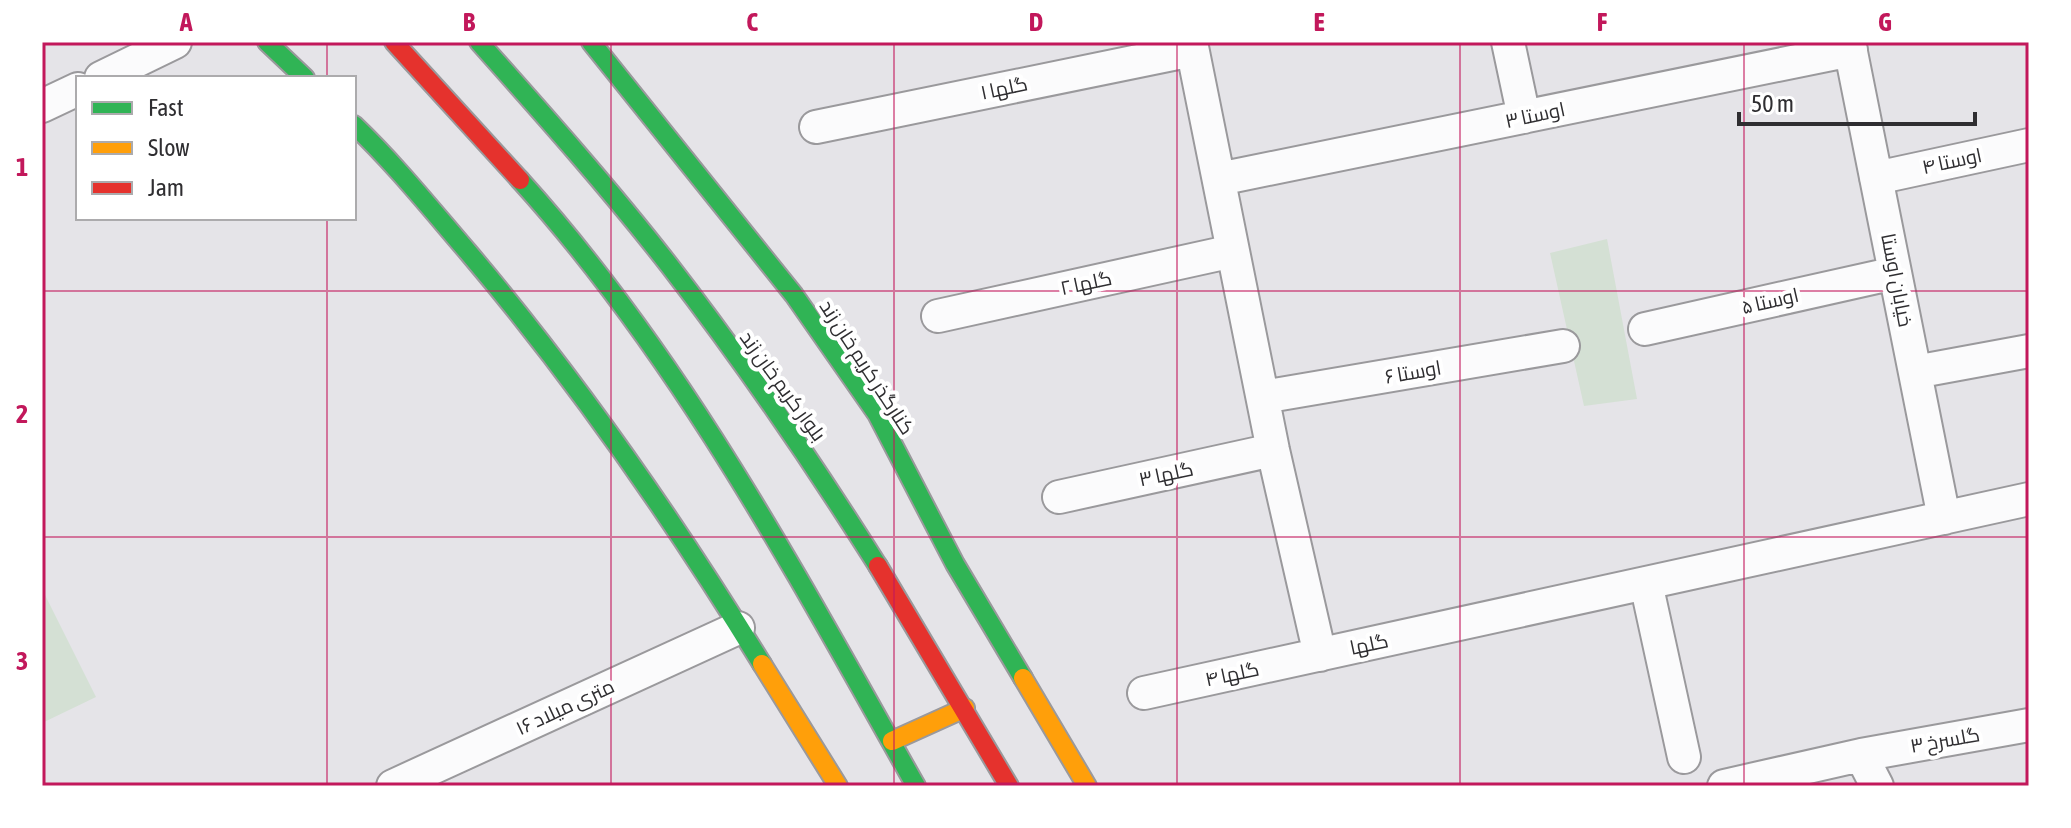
<svg xmlns="http://www.w3.org/2000/svg" width="2071" height="828" viewBox="0 0 2071 828" font-family="'Asap Condensed',Cairo,sans-serif">
	<style>
		.green { fill: #d4e0d4 }
		.lines { fill: none; stroke-linecap: round; stroke-linejoin: round }
		.street-casing { stroke: #9a999c; stroke-width: 36 }
		.fast-casing { stroke: #9a999c; stroke-width: 22 }
		.slow-casing { stroke: #9a999c; stroke-width: 22 }
		.jam-casing { stroke: #9a999c; stroke-width: 22 }
		.street { stroke: #fbfbfc; stroke-width: 32 }
		.fast { stroke: #30b455; stroke-width: 18 }
		.slow { stroke: #ff9f0a; stroke-width: 18 }
		.jam { stroke: #e5322d; stroke-width: 18 }
		.grid { fill: none; stroke: #c2185b; stroke-width: 2; stroke-opacity: 0.55 }
		.labels { text-anchor: middle; stroke-width: 8; stroke-linejoin: round; paint-order: stroke }
		.street-label { font-size: 20px; fill: #2f2e31; stroke: #fff }
		.neatline { fill: none; stroke: #c2185b; stroke-width: 3 }
		.grid-label { font-size: 26px; text-anchor: middle; font-weight: bold; fill: #c2185b }
	</style>
	<rect width="100%" height="100%" fill="#e5e4e8"/>
	<!-- green -->
	<path class="green" d="M1607 239 1637 399 1584 406 1550 253Z
		M42 589 96 697 42 723Z"/>
	<g class="lines">
		<!-- street casing -->
		<g class="street-casing">
			<path id="street" d="M1191 42 1273 450 1320 655
				M1508 42 1524 117
				M1849 42 1944 518
				M101 78 175 42
				M42 106 78 89
				M816 127 1192 50
				M1876 178 2029 145
				M1219 179 1851 50
				M938 316 1233 251
				M1645 329 1895 273
				M1915 372 2029 351
				M1263 397 1563 346
				M1059 497 1273 450
				M1646 583 1684 757
				M1144 693 2029 499
				M1861 755 1877 786
				M393 786 738 628
				M1724 786 1861 755 2029 725"/>
		</g>
		<!-- fast casing -->
		<g class="fast-casing">
			<path id="fast" d="M267 42 305 78
				M479 42C544 115 609 188 669 265 744 362 813 463 878 566
				M591 42 794 295 877 414 955 564 1023 678
				M354 125C395 164 431 209 468 252 578 382 673 519 762 664
				M520 180C683 360 797 576 916 786"/>
		</g>
		<!-- slow casing -->
		<g class="slow-casing">
			<path id="slow" d="M762 664 838 786
				M1023 678 1087 786
				M892 741 965 708"/>
		</g>
		<!-- jam casing -->
		<g class="jam-casing">
			<path id="jam" d="M394 42 520 180
				M878 566 1009 786"/>
		</g>
		<!-- street -->
		<use href="#street" class="street"/>
		<!-- fast -->
		<use href="#fast" class="fast"/>
		<!-- slow -->
		<use href="#slow" class="slow"/>
		<!-- jam -->
		<use href="#jam" class="jam"/>
	</g>
	<!-- grid -->
	<path class="grid" d="M327 42V78M611 42V786M894 42V786M1177 42V786M1460 42V786M1744 42V786M327 218V786M42 291H2029M42 537H2029"/>
	<g class="labels">
		<!-- street labels -->
		<g class="street-label">
			<text transform="translate(1004 88) rotate(-12)" y="7">گلها ۱</text>
			<text transform="translate(1535 115) rotate(-12)" y="7">اوستا ۳</text>
			<text transform="translate(1952 161) rotate(-12)" y="7">اوستا ۴</text>
			<text transform="translate(1897 280) rotate(79)" y="7">خیابان اوستا</text>
			<text transform="translate(1086 283) rotate(-12)" y="7">گلها ۲</text>
			<text transform="translate(1770 301) rotate(-13)" y="7">اوستا ۵</text>
			<text transform="translate(867 367) rotate(57)" y="7">کنارگذر کریم خان زند</text>
			<text transform="translate(1413 372) rotate(-10)" y="7">اوستا ۶</text>
			<text transform="translate(783 386) rotate(54)" y="7">بلوار کریم خان زند</text>
			<text transform="translate(1166 474) rotate(-12)" y="7">گلها ۳</text>
			<text transform="translate(1369 644) rotate(-12)" y="7">گلها</text>
			<text transform="translate(1232 674) rotate(-12)" y="7">گلها ۴</text>
			<text transform="translate(565 707) rotate(-25)" y="7">۱۶ متری میلاد</text>
			<text transform="translate(1945 740) rotate(-10)" y="7">گلسرخ ۳</text>
		</g>
	</g>
	<!-- border -->
	<rect width="2071" height="828" fill="none" stroke="#ffffff" stroke-width="88"/>
	<!-- legend -->
	<rect x="76" y="76" width="280" height="144" fill="#ffffff" stroke="#acabad" stroke-width="2"/>
	<rect x="92" y="102" width="40" height="12" fill="#30b455" stroke="#acabad" stroke-width="2"/>
	<text x="148" y="116" font-size="24" fill="#2f2e31">Fast</text>
	<rect x="92" y="142" width="40" height="12" fill="#ff9f0a" stroke="#acabad" stroke-width="2"/>
	<text x="148" y="156" font-size="24" fill="#2f2e31">Slow</text>
	<rect x="92" y="182" width="40" height="12" fill="#e5322d" stroke="#acabad" stroke-width="2"/>
	<text x="148" y="196" font-size="24" fill="#2f2e31">Jam</text>
	<!-- scale -->
	<path d="M1739 112v12h236v-12" fill="none" stroke="#2f2e31" stroke-width="4"/>
	<text x="1751" y="112" font-size="24" fill="#2f2e31" stroke="#ffffff" stroke-width="6" paint-order="stroke">50 m</text>
	<rect x="44" y="44" width="1983" height="740" class="neatline"/>
	<g class="grid-label">
		<text x="186" y="31">A</text>
		<text x="469" y="31">B</text>
		<text x="752" y="31">C</text>
		<text x="1036" y="31">D</text>
		<text x="1319" y="31">E</text>
		<text x="1602" y="31">F</text>
		<text x="1885" y="31">G</text>
		<text x="22" y="176">1</text>
		<text x="22" y="423">2</text>
		<text x="22" y="670">3</text>
	</g>
</svg>
